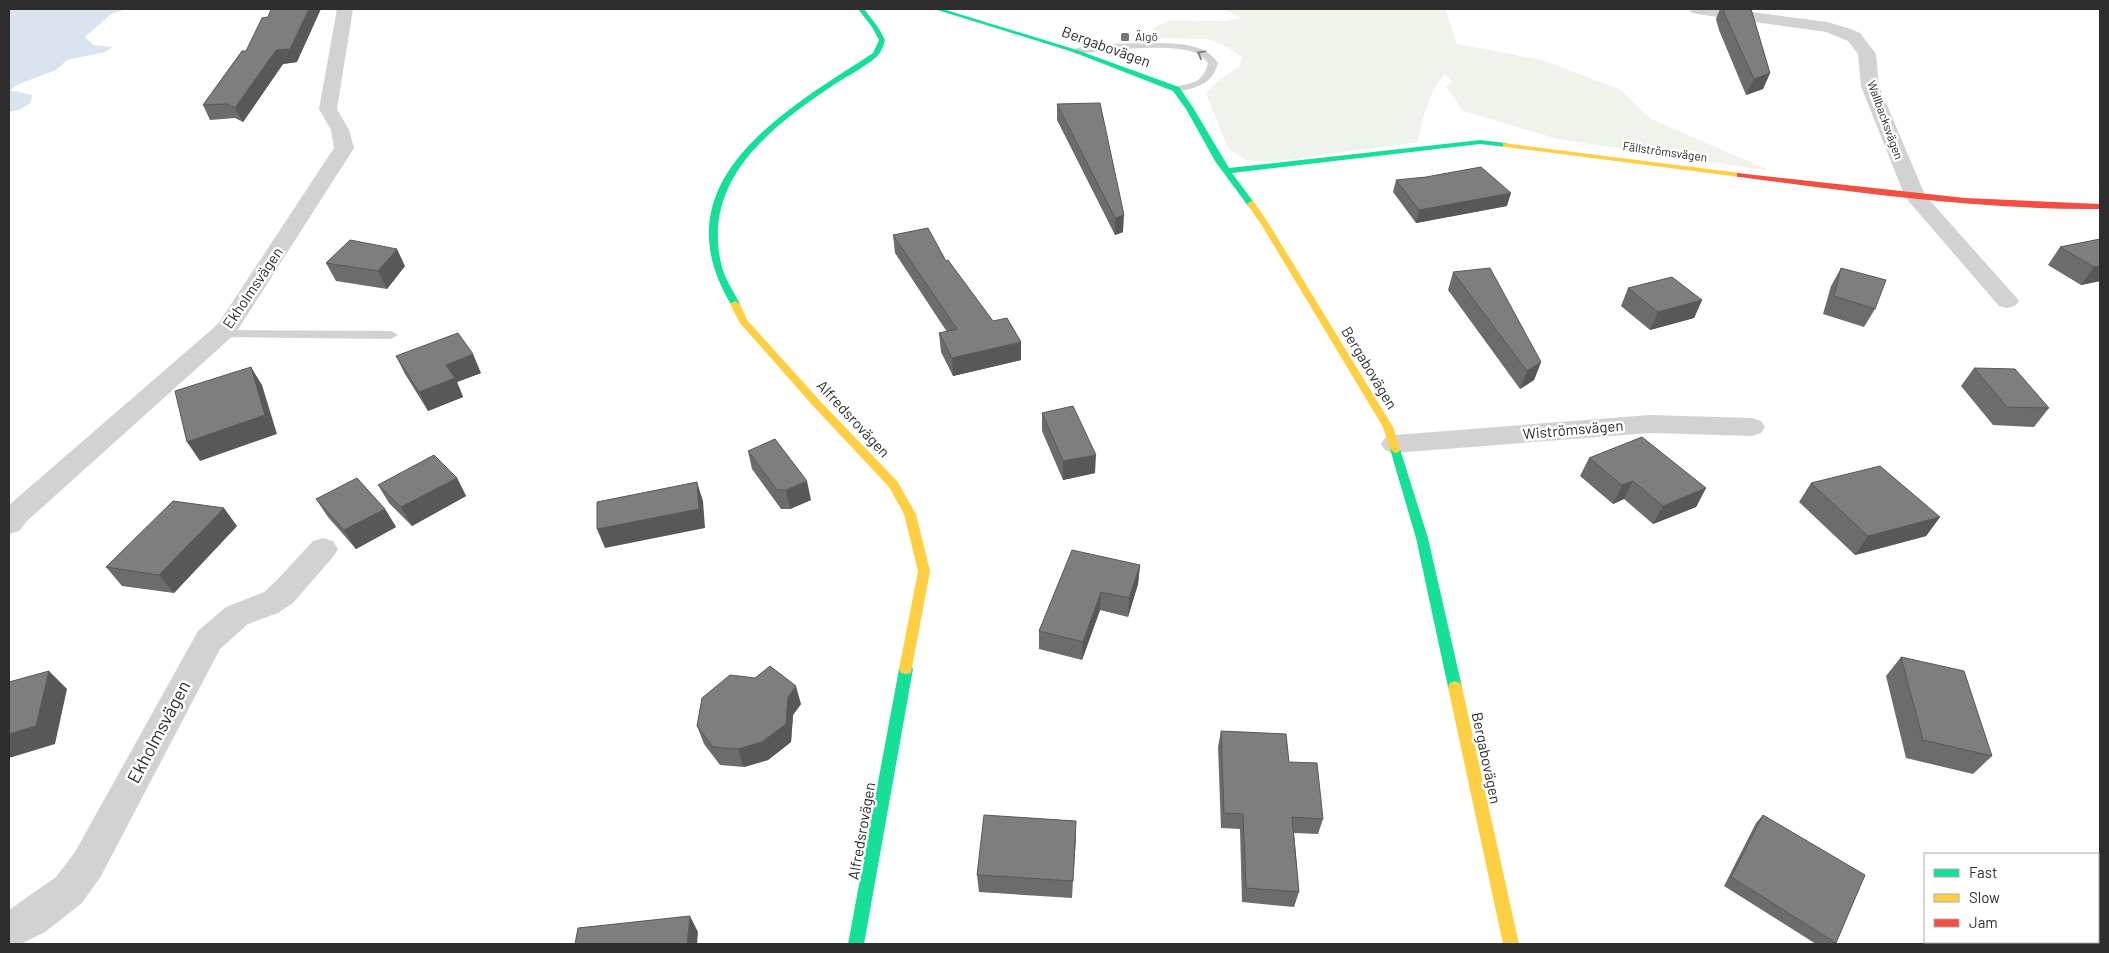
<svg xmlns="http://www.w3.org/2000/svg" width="2109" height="953" viewBox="0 0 2109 953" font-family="Barlow,sans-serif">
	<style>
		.green { fill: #eff3eb }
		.water { fill: #d9e4ef }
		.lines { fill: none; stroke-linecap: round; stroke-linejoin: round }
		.lane { fill: #d2d2d2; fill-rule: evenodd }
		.street { fill: #d2d2d2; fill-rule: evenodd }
		.fast { fill: #16e098; fill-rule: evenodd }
		.slow { fill: #ffcf43; fill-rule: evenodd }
		.jam { fill: #f24e42; fill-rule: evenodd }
		.wall { fill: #6c6c6c }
		.shaded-wall { fill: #585858 }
		.building { fill: #7e7e7e; stroke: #585858 }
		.oneway { stroke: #808080 }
		.poi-dot { fill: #767676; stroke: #fff; stroke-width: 2 }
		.labels { text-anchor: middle; stroke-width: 5; stroke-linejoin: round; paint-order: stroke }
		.far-poi-label { font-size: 12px; fill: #2d2d2d; stroke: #fff; text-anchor: start }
		.far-street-label { font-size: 12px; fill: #2d2d2d; stroke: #fff }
		.street-label { font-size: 15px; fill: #2d2d2d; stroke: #fff }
		.near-street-label { font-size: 18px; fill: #2d2d2d; stroke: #fff }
	</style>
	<rect width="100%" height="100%" fill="#fff"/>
	<!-- green -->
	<path class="green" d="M1223 9H1445L1457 44 1542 60 1619 89 1651 119 1771 171 1558 139 1463 111 1446 87 1452 81 1445 74C1428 92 1423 118 1418 142L1272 162 1245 160 1228 148 1206 94 1219 80 1240 66 1242 57 1227 47 1208 39 1144 38 1156 27 1170 20 1226 21 1242 18Z"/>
	<!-- water -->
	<path class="water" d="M9 9H127L111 14 85 37 93 45 113 47 105 52 67 60 56 70 19 84 10 90 32 95 31 103 19 110 9 112Z"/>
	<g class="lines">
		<!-- lane -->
		<path class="lane" d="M1158 43C1180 44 1204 43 1218 63 1212 85 1196 88 1176 92L1171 89 1173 87C1191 83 1203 84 1208 63 1206 60 1203 57 1200 55 1176 41 1103 51 1075 54L1070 51C1080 43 1142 43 1158 43Z
			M222 330 391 331 398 335 391 339 217 337 215 334 217 331Z"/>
		<!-- street -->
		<path class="street" d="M337 9H353L337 109 349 130 354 148 235 334 27 521 19 531 9 534V505L218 324 334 148 331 130 319 109Z
			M1689 9H1730L1827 22 1848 28 1860 33 1876 54 1879 86 1925 195 2015 296 2019 301 2015 306 2007 308 1999 306 1905 197 1861 86 1858 54 1848 41 1826 32 1697 14 1691 12Z
			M1650 415 1752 418 1761 421 1765 427 1761 433 1752 436 1650 433 1394 453 1385 450 1381 444 1385 438 1394 435Z
			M323 538 333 541 338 549 333 557 293 603 278 613 248 624 220 649 101 876 82 903 45 932 21 944H9V910L56 877 75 852 198 631 226 607 264 592 277 580 313 541Z"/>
		<!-- fast -->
		<path class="fast" d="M858 9H864L878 27 885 40C884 44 882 50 879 54 874 62 842 79 832 86 771 127 702 179 721 263 724 277 733 291 740 304L735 307 732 306C656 182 784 111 873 53L879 40 872 27Z
			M934 9H943L1077 50 1179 87 1194 109 1229 168 1480 140 1506 143 1510 145 1506 147 1480 144 1232 173 1255 204 1251 207 1248 206 1215 161 1186 109 1173 91 1073 52Z
			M1395 445 1400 449 1428 538 1462 687 1460 691 1455 693 1450 691 1448 687 1416 538 1390 449Z
			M906 664 911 665 913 669 864 944H848L899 669 901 665Z"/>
		<!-- slow -->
		<path class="slow" d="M1503 143 1740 173 1744 175 1740 177 1506 147H1503Z
			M1251 201 1254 202 1269 224 1393 427 1400 449 1399 452 1395 453 1390 449 1383 427 1261 224 1247 204Z
			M735 301 740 304 747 320 822 403 897 481 916 514 930 571 911 673 906 674 901 673 899 669 918 571 904 514 889 487 814 407 740 323 730 304Z
			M1455 681 1460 683 1462 687 1519 944H1503L1448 687 1450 683Z"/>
		<!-- jam -->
		<path class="jam" d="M1737 173 1965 198 2100 204V209C1980 210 1860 193 1740 177H1737Z"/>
	</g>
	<!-- wall -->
	<path class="wall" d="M1720 9H1751L1770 73 1763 89 1746 95 1719 30 1716 19Z
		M242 51 297 62 283 64 243 122 235 118 210 120 203 105Z
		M1057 104 1123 232 1115 235 1057 120Z
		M1396 180 1507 206 1416 223 1393 192Z
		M893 235 946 261 1021 360 953 376 941 352 939 333 947 332 895 253Z
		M2100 239V281L2081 285 2048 265 2060 247Z
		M326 263 405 266 387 289 336 281Z
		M1841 268 1875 309 1864 327 1823 314 1831 286Z
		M1453 272 1541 362 1534 380 1520 389 1448 290Z
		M1628 288 1702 300 1694 318 1650 330 1621 306Z
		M396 356 481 373 457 382 463 397 428 411 405 374Z
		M1974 368 2049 408 2034 427 1993 425 1961 386Z
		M1042 413 1095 473 1063 480 1042 431Z
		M748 451 811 500 790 509H781L752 469Z
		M1589 458 1706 488 1696 507 1653 524 1624 499 1613 504 1580 476Z
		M457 478 466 496 412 526 389 503 378 485Z
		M1811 483 1940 517 1926 536 1855 555 1799 502Z
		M316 499 385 509 396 527 356 549 328 517Z
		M237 526 174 593 122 586 106 567Z
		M1140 565 1138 584 1128 617 1100 610 1082 660 1039 649V631Z
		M1901 657 1992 756 1973 774 1906 758 1886 676Z
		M801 704 793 715 791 742 768 760 744 767 720 765 704 744 697 726Z
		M1221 731 1289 762 1323 819 1318 834 1294 833 1299 892 1294 907 1242 902 1240 829 1221 828 1218 747Z
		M1763 815 1836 943 1834 944H1816L1724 886 1756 823Z
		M1076 821 1072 898 979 892 977 875Z
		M1969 942H2098L2100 944H1973Z"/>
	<!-- shaded-wall -->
	<path class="shaded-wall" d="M309 9H321L297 62 283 64 243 122 235 108 276 50Z
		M1770 73 1763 89 1746 95 1754 79Z
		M1511 193 1507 206 1416 223 1419 210Z
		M1124 215 1123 232 1115 235V218Z
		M397 249 405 266 387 289 378 271Z
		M2100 266V281L2081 285 2094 267Z
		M1702 300 1694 318 1650 330 1658 312Z
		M1021 342V360L953 376 952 358Z
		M473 354 481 373 457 382 463 397 428 411 419 392 446 365Z
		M1541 362 1534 380 1520 389 1527 371Z
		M251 367 262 385 277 434 200 461 187 442Z
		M1096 455 1095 473 1063 480V461Z
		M457 478 466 496 412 526 401 507Z
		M807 481 811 500 790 509 786 490Z
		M1633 481 1624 499 1613 504 1622 485Z
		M697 482 703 501 705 528 605 548 597 529Z
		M1706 488 1696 507 1653 524 1663 506Z
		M224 508 237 526 174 593 159 575Z
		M385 509 396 527 356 549 344 530Z
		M1940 517 1926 536 1855 555 1868 536Z
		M1140 565 1138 584 1128 617 1129 598Z
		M1101 592 1100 610 1082 660 1083 642Z
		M49 671 67 689 55 744 9 758V734Z
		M796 686 801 704 793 715 791 742 768 760 744 767 738 749 788 697Z
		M1076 821V838L1072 898 1073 881Z
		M690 916 698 932 697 944H687Z"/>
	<!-- building -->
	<path class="building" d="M271 9H309L290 49 276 50 235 108 227 104 203 105 242 51H246L262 18 268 17Z
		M1723 9H1751L1770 73 1754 79 1725 15Z
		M1100 103 1124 215 1115 218 1057 104Z
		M1481 167 1511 193 1419 210 1396 180 1426 177Z
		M928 228 946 261 948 260 993 321 1007 318 1021 342 952 358 939 333 957 329 893 235Z
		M2100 239V266L2094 267 2060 247Z
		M350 240 397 249 378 271 326 263Z
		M1490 268 1541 362 1527 371 1453 272Z
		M1841 268 1886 280 1875 309 1834 296Z
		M1672 277 1702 300 1658 312 1628 288Z
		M458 333 473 354 446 365 455 378 419 392 396 356Z
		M251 367 265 415 187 442 175 391Z
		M1974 368 2015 369 2049 408 2007 407Z
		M1073 406 1096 455 1063 461 1042 413Z
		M1642 437 1706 488 1663 506 1633 481 1622 485 1589 458Z
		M775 439 807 481 786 490H777L748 451Z
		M434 455 457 478 401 507 378 485Z
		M1880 466 1940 517 1868 536 1811 483Z
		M357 478 385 509 344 530 316 499Z
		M697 482 699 509 597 529V502Z
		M173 501 224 508 159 575 106 567Z
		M1072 550 1140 565 1129 598 1101 592 1083 642 1039 631Z
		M1901 657 1964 671 1992 756 1923 740Z
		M770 666 796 686 788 697 786 724 762 742 738 749 713 747 697 726 702 698 730 675 755 678Z
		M49 671 36 726 9 734V682Z
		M1221 731 1286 734 1289 762 1317 763 1323 819 1292 817 1299 892 1246 888 1243 814 1224 813Z
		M984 815 1076 821 1073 881 977 875Z
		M1763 815 1865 875 1836 943 1731 877Z
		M690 916 687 944H575L578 928Z
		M2098 923 2100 924V944H2017L2013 942H2098Z"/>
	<!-- one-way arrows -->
	<defs><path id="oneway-chevron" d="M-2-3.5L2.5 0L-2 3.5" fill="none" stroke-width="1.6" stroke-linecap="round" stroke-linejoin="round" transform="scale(1.25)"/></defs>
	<use class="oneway" href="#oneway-chevron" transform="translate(1201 54) rotate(-151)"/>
	<!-- markers -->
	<rect class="poi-dot" x="1120" y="32" width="10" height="10" rx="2.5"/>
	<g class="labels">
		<!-- far-poi labels -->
		<g class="far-poi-label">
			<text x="1135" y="41">Älgö</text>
		</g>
		<!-- far-street labels -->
		<g class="far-street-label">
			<text transform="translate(1885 120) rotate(70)" y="4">Wallbacksvägen</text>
			<text transform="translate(1665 152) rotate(8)" y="4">Fällströmsvägen</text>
		</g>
		<!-- street labels -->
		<g class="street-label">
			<text transform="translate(1106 47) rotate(20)" y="5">Bergabovägen</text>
			<text transform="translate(253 288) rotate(-56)" y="5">Ekholmsvägen</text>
			<text transform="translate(1369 368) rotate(59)" y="5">Bergabovägen</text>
			<text transform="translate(853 419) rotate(47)" y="5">Alfredsrovägen</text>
			<text transform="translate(1573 430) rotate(-5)" y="5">Wiströmsvägen</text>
			<text transform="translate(1486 758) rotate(78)" y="5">Bergabovägen</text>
			<text transform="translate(862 831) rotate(-80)" y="5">Alfredsrovägen</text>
		</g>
		<!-- near-street labels -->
		<g class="near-street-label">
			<text transform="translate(159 732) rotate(-62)" y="6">Ekholmsvägen</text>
		</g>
	</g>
	<!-- border -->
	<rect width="2109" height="953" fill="none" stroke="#2d2d2d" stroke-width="20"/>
	<!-- legend -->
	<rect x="1924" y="853" width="175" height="90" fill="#ffffff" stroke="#ababab"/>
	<rect x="1934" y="869" width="25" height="8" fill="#16e098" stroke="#ababab"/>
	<text x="1969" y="878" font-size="15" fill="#2d2d2d">Fast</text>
	<rect x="1934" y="894" width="25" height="8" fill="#ffcf43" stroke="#ababab"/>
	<text x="1969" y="903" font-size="15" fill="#2d2d2d">Slow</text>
	<rect x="1934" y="919" width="25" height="8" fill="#f24e42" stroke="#ababab"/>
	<text x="1969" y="928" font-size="15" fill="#2d2d2d">Jam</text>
</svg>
